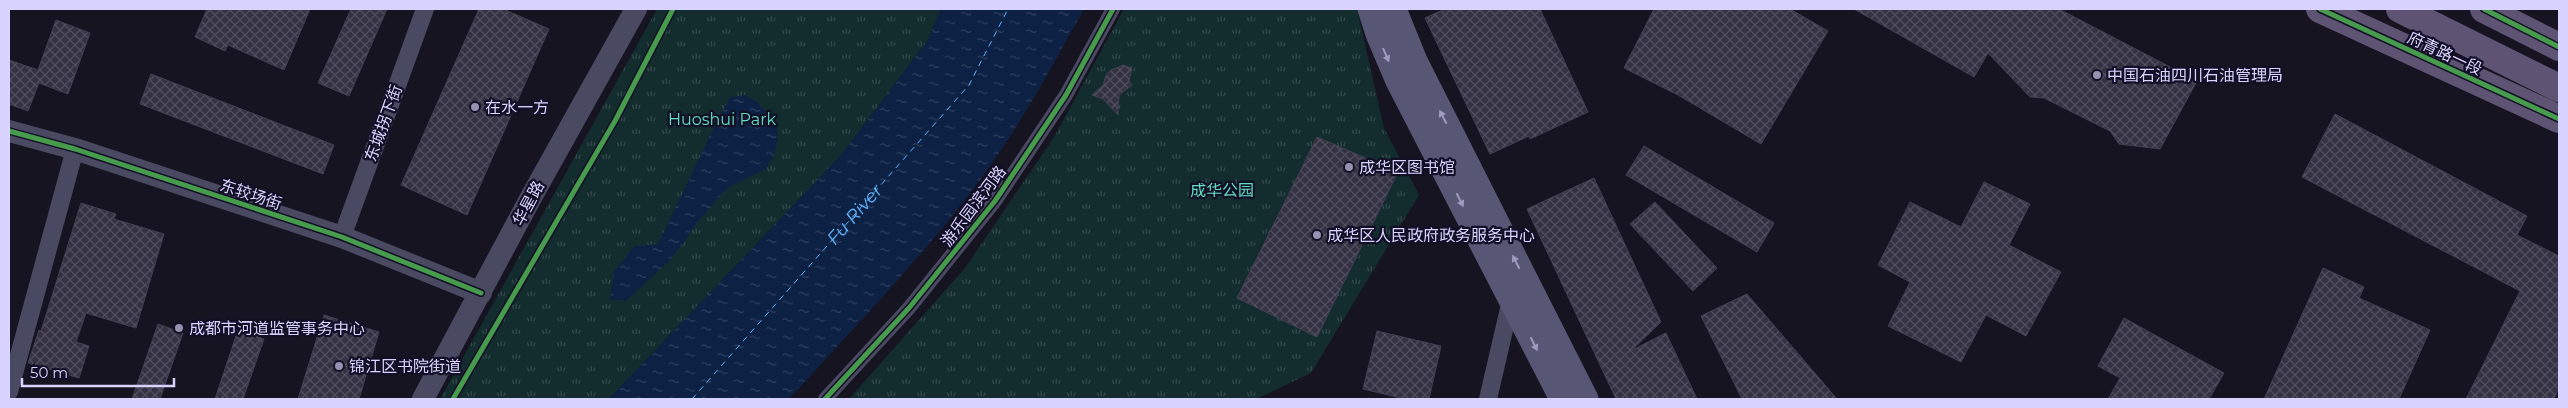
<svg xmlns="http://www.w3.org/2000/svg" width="2568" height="408" viewBox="0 0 2568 408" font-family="Montserrat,'Noto Sans SC',sans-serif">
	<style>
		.park { fill: url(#park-tufts) }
		.water { fill: url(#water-ripples) }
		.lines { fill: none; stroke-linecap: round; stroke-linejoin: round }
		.ferry { stroke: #62b6ff; stroke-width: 1; stroke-dasharray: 6 5; stroke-linecap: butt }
		.building { fill: url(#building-cross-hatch); stroke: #433f54 }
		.pedestrian { stroke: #4a4962; stroke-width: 14 }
		.minor { stroke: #4a4962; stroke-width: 18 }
		.tertiary { stroke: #4a4962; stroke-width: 22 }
		.secondary { stroke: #575674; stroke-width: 25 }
		.primary { stroke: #5e5373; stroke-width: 28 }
		.cycleway-casing { stroke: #130f26; stroke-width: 8 }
		.cycleway { stroke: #469c4c; stroke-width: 5 }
		.oneway { fill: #9e9bc0 }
		.poi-dot { fill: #9591b1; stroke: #130f26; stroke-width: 2 }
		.labels { text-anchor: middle; stroke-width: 4.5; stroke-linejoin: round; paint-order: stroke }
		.street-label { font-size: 16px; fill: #d9d4ff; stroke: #130f26 }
		.poi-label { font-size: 16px; fill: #d9d4ff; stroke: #130f26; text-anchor: start }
		.park-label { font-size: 16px; fill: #5fe0c0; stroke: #130f26 }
		.water-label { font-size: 18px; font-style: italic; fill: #62b6ff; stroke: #130f26 }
	</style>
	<defs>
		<pattern id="park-tufts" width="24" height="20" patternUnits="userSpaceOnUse" patternTransform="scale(1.25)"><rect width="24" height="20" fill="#132c2d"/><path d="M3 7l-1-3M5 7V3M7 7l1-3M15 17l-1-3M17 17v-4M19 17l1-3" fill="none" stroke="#354a4c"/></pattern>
		<pattern id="water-ripples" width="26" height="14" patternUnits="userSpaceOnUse" patternTransform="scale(1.25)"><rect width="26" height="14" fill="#0d2144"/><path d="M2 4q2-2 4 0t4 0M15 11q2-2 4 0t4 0" fill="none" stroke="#304060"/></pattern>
		<pattern id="building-cross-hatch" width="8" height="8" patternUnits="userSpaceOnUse" patternTransform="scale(1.25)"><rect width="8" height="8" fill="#343243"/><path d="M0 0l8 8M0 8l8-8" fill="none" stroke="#514f5f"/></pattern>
	</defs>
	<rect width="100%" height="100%" fill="#161421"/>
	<!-- park -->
	<path class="park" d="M657 9H941L928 40 842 154 609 399H440Z
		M1124 9H1357L1384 128 1419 195 1311 373 1256 399H849L965 268 1054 137Z"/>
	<!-- water -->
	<path class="water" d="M941 9H1084C1049 72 1015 135 971 192 915 265 850 332 789 399H609L842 154 928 40Z
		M744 95 756 101 777 124 778 139 774 155 766 169 727 188 700 219 671 259 626 301 610 299 614 271 635 246 658 244 719 117 730 98Z"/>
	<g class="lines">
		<!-- ferry -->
		<path class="ferry" id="s1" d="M692 399 969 85 1008 9"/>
	</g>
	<!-- building -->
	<path class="building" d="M207 9H310L284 70 228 45 225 51 195 37Z
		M351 9H387L349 96 318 83Z
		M479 9H503L549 29 467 215 401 185Z
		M1445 9H1540L1588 112 1530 139 1529 136 1490 154 1425 18Z
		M1654 9H1790L1828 31 1761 144 1678 95 1624 68Z
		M1854 9H2059L2197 81 2160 149 2119 144 2110 131 2044 98 2030 97 1988 53 1974 77Z
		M56 20 90 33 68 94 39 83 28 111 9 104V60L38 70Z
		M1123 65 1132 68 1129 81 1132 85 1119 95 1118 115 1103 99 1092 95 1103 85 1106 75 1111 70Z
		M151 74 334 145 323 174 140 104Z
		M2335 114 2527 216 2517 235 2559 256V388L2554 399H2466L2520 291 2302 177Z
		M1317 137 1398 172 1317 337 1237 298Z
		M1644 146 1774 223 1757 252 1626 175Z
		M1594 178 1661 322 1632 350 1666 333 1697 399H1616L1527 209Z
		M1984 182 2030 204 2009 245 2061 272 2026 336 1986 315 1961 362 1888 326 1910 282 1878 265 1910 202 1961 227Z
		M1655 202 1717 268 1693 291 1630 224Z
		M81 203 116 214 114 219 164 234 136 328 86 313 76 342 89 346 79 378 28 363 39 330 41 331Z
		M2323 268 2364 287 2359 298 2430 330 2399 399H2264Z
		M1747 294 1837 399H1742L1701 316Z
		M324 315 379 332 359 399H298Z
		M2124 318 2224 373 2209 399H2108L2120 378 2098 366Z
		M158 324 183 333 160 399H132Z
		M238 330 264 339 243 399H215Z
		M1377 331 1441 346 1429 399H1405L1363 389Z"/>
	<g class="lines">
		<!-- pedestrian -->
		<path class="pedestrian" d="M825 399 909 308 995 201 1066 95 1113 9"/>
		<!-- minor -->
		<path class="minor" d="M342 237 425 9
			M9 392 75 149
			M1488 399 1511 300 1515 298"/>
		<!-- tertiary -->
		<path class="tertiary" d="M9 131 75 149 342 237 481 293
			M423 399 529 201 636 9"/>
		<!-- secondary -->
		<path class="secondary" d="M1370 9 1378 34 1398 81 1562 399
			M1394 9 1415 61 1586 399"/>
		<!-- primary -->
		<path class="primary" d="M2320 9 2559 119
			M2400 9 2559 88
			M2484 9 2559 47"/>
		<!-- cycleway casing -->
		<g class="cycleway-casing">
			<path id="cycleway" d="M2320 9 2559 119
				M2484 9 2559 47
				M9 131 75 149 342 237 481 293
				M453 399 615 121 673 9
				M825 399 909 308 995 201 1066 95 1113 9"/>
		</g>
		<!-- cycleway -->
		<use href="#cycleway" class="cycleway"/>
	</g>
	<!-- one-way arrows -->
	<defs><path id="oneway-solid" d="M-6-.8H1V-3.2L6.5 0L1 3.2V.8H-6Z" transform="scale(1.25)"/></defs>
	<g class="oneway">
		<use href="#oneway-solid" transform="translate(1386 55) rotate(66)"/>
		<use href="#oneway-solid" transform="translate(1443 117) rotate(-117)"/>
		<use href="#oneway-solid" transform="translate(1460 200) rotate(63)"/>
		<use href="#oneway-solid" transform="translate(1516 262) rotate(-117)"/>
		<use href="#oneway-solid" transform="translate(1534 344) rotate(63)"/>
	</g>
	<!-- markers -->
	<g class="poi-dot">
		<circle cx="2097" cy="75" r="5"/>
		<circle cx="475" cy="107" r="5"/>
		<circle cx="1349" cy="167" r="5"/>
		<circle cx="1317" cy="235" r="5"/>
		<circle cx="179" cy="328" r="5"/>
		<circle cx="339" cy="366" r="5"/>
	</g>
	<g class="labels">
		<!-- street labels -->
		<g class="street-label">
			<text transform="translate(2445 53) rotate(25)" y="6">府青路一段</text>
			<text transform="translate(383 123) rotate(-70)" y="6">东城拐下街</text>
			<text transform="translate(251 194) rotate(18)" y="6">东较场街</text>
			<text transform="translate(528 203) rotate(-62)" y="6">华星路</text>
			<text transform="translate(973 206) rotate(-53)" y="6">游乐园滨河路</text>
		</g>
		<!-- poi labels -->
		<g class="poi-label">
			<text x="2107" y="81">中国石油四川石油管理局</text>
			<text x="485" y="113">在水一方</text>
			<text x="1359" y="173">成华区图书馆</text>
			<text x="1327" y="241">成华区人民政府政务服务中心</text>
			<text x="189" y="334">成都市河道监管事务中心</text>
			<text x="349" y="372">锦江区书院街道</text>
		</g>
		<!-- park labels -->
		<g class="park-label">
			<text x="722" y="125">Huoshui Park</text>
			<text x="1222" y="196">成华公园</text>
		</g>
		<!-- water labels -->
		<g class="water-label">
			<text dy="6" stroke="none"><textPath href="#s1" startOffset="246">Fu River</textPath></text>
		</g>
	</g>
	<!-- border -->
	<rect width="2568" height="408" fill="none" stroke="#d9d4ff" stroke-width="20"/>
	<!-- scale -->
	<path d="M22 378v8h152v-8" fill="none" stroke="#d9d4ff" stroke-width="2.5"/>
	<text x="30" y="378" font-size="15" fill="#d9d4ff" stroke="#130f26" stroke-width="4" paint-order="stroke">50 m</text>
</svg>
